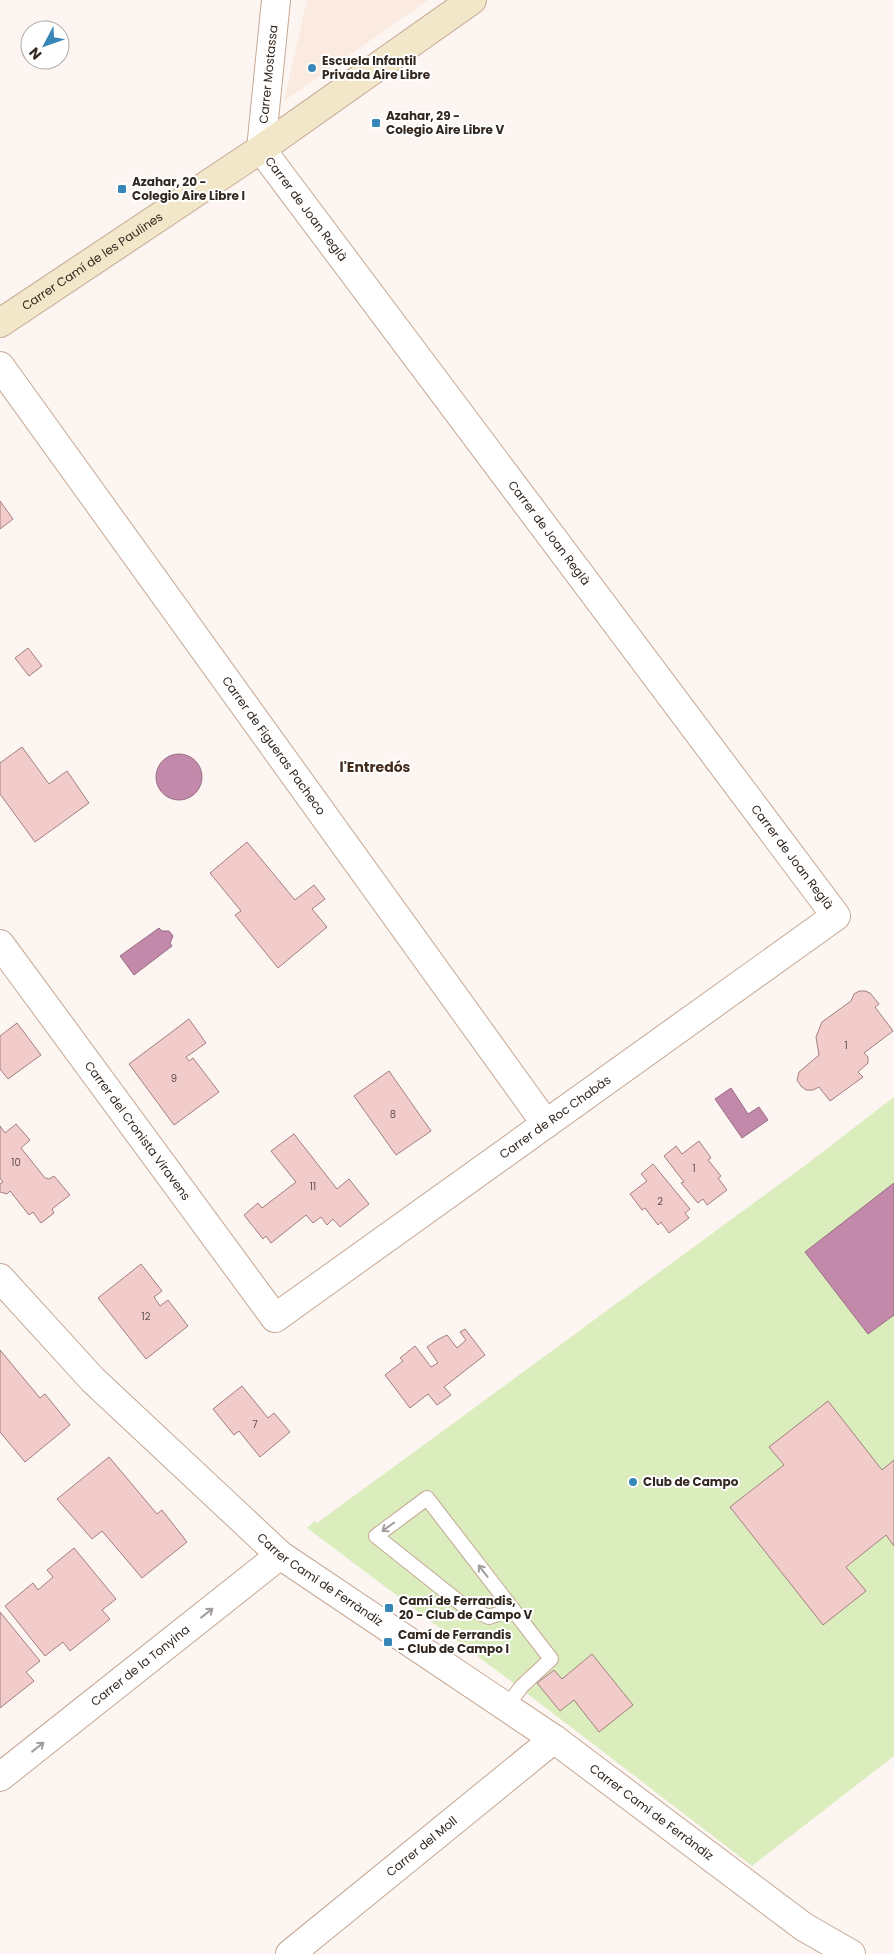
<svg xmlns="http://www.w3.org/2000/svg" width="894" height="1954" viewBox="0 0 894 1954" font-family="Poppins,sans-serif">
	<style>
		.built { fill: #faeae0 }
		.green { fill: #dbedbc }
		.water { fill: #c389aa; stroke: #986c81 }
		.building { fill: #f2cccb; stroke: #a27f7e }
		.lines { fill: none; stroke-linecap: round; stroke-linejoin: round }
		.lane-casing { stroke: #c5a794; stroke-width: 16 }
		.street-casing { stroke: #c5a794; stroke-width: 30 }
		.secondary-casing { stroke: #c5a794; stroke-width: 30 }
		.lane { stroke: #fff; stroke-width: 14 }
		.street { stroke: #fff; stroke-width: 28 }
		.secondary { stroke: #f2e7c8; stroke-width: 28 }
		.oneway { stroke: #a39e9b }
		.poi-dot { fill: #3886b8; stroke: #fff; stroke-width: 2 }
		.labels { text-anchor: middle; stroke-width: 4; stroke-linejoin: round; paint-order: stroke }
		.number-label { font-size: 10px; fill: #63514b }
		.poi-label { font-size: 12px; font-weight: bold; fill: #332820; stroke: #fff; text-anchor: start }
		.street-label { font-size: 12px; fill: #332820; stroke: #fff }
		.neighbourhood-label { font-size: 14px; font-weight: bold; fill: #442c1c; stroke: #fff }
	</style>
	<rect width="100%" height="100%" fill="#fcf5f1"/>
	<!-- built -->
	<path class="built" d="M307 0H428L284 101Z"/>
	<!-- green -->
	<path class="green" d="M894 1097V1756L752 1866 524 1691 307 1528 315 1521 317 1523 803 1167Z"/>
	<!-- water -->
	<path class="water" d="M156 777a23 23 0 1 1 46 0a23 23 0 1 1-46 0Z
		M159 928 162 931H169L173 936 170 943 172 946 134 975 120 956Z
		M731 1088 748 1114 759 1107 768 1120 742 1138 715 1099Z
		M894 1183V1315L868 1334 805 1252Z"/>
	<!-- building -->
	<path class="building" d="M0 501 13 519 0 529Z
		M28 648 42 666 29 676 15 658Z
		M22 747 49 784 67 771 89 803 35 842 0 794V763Z
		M247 842 295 900 314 885 325 899 312 909 327 927 278 968 235 915 241 911 210 873Z
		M859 991H865L870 993 879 1004 875 1007 893 1031 864 1053 868 1057V1063L858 1072 863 1077 830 1101 819 1087 813 1090H806L801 1086 797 1080 799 1072 819 1055 816 1037 822 1022 851 1001 854 994Z
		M189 1019 206 1043 186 1057 189 1061 193 1058 219 1092 174 1125 129 1064Z
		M17 1023 41 1055 8 1079 0 1069V1036Z
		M389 1071 431 1131 396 1155 354 1096Z
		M16 1124 30 1140 21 1148 45 1178 49 1179 54 1176 70 1195 52 1209 54 1213 41 1223 33 1212 29 1215 10 1191 7 1194 0 1192V1184L3 1182 0 1178V1126L5 1133Z
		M294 1134 337 1189 349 1179 369 1204 340 1227 333 1219 327 1225 321 1217 313 1223 306 1215 271 1243 266 1236 263 1239 244 1215 258 1203 262 1208 296 1182 271 1151Z
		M699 1141 711 1158 708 1160 721 1176 718 1178 727 1190 707 1205 703 1199 698 1203 681 1183 684 1182 664 1156 676 1146 682 1154Z
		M653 1164 690 1209 685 1213 689 1218 669 1233 661 1222 658 1225 645 1208 642 1210 630 1194 647 1181 641 1174Z
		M141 1264 162 1291 154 1297 160 1306 168 1300 188 1326 146 1359 98 1298Z
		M465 1329 485 1355 444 1387 451 1395 437 1405 428 1394 410 1408 385 1375 403 1361 400 1358 415 1346 431 1367 438 1363 427 1347 437 1340 447 1335 457 1348 466 1340 460 1332Z
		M0 1350 40 1398 45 1394 70 1425 25 1462 0 1432Z
		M242 1386 268 1418 274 1413 290 1432 260 1457 239 1431 234 1435 213 1409Z
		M828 1401 882 1470 894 1460V1546L886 1535 846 1567 866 1591 823 1625 730 1507 784 1465 769 1447Z
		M109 1457 157 1514 162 1510 187 1542 142 1578 102 1531 92 1539 57 1499Z
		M74 1548 116 1599 102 1610 110 1619 70 1651 63 1642 45 1656 5 1606 33 1583 38 1590 53 1577 47 1570Z
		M0 1612 40 1661 26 1672 34 1681 0 1708Z
		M592 1654 633 1705 599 1732 574 1700 560 1711 537 1683 554 1670 562 1679Z"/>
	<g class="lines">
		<!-- lane casing -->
		<g class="lane-casing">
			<path id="lane" d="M506 1707 522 1686 551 1659 427 1498 376 1536 464 1606 489 1617 513 1609"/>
		</g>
		<!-- street casing -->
		<g class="street-casing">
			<g id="street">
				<path id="s1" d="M0 366 546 1124"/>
				<path id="s2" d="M0 944 275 1318 836 916 261 149 276 0"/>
				<path id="s3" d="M0 1278 93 1380 280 1555 554 1739 804 1927 851 1954"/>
				<path id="s4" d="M0 1777 280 1555"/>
				<path id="s5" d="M290 1954 554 1739"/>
			</g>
		</g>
		<!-- secondary casing -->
		<g class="secondary-casing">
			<g id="secondary">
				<path id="s6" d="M0 323 261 149 472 0"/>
			</g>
		</g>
		<!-- lane -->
		<use href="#lane" class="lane"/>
		<!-- street -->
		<use href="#street" class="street"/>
		<!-- secondary -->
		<use href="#secondary" class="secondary"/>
	</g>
	<!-- one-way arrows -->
	<defs><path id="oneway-shaft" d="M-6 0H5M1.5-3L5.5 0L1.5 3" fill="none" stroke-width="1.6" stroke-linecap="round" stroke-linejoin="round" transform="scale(1.25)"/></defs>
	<g class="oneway">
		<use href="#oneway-shaft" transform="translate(388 1527) rotate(144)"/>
		<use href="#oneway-shaft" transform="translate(483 1571) rotate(-128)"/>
		<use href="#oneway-shaft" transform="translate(207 1613) rotate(-38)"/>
		<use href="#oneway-shaft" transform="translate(38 1747) rotate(-38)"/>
	</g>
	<!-- markers -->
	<g class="poi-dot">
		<circle cx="312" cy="68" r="5"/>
		<rect x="371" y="118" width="10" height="10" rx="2.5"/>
		<rect x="117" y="184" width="10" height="10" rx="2.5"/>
		<circle cx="633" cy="1482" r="5"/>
		<rect x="384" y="1603" width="10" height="10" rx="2.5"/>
		<rect x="383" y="1637" width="10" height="10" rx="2.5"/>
	</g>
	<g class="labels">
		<!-- number labels -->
		<g class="number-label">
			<text x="846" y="1049">1</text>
			<text x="174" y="1082">9</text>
			<text x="393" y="1118">8</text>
			<text x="16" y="1166">10</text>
			<text x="694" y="1172">1</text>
			<text x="313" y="1190">11</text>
			<text x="660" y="1205">2</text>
			<text x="146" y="1320">12</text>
			<text x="255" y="1428">7</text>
		</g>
		<!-- poi labels -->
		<g class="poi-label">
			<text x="322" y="65">Escuela Infantil<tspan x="322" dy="14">Privada Aire Libre</tspan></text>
			<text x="386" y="120">Azahar, 29 -<tspan x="386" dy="14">Colegio Aire Libre V</tspan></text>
			<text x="132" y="186">Azahar, 20 -<tspan x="132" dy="14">Colegio Aire Libre I</tspan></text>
			<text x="643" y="1486">Club de Campo</text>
			<text x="399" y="1605">Camí de Ferrandis,<tspan x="399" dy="14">20 - Club de Campo V</tspan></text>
			<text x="398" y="1639">Camí de Ferrandis<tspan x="398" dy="14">- Club de Campo I</tspan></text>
		</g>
		<!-- street labels -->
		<g class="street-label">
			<text dy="4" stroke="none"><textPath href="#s2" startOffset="2188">Carrer Mostassa</textPath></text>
			<text transform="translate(306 209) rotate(53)" y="4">Carrer de Joan Reglà</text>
			<text dy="4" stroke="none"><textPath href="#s6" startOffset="111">Carrer Camí de les Paulines</textPath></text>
			<text transform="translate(549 533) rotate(53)" y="4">Carrer de Joan Reglà</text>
			<text dy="4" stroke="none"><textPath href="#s1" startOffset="468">Carrer de Figueras Pacheco</textPath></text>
			<text transform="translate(792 857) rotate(53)" y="4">Carrer de Joan Reglà</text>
			<text dy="4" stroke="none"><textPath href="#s2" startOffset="809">Carrer de Roc Chabàs</textPath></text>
			<text dy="4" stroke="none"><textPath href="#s2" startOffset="232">Carrer del Cronista Viravens</textPath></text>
			<text dy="4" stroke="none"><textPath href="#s3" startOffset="441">Carrer Camí de Ferràndiz</textPath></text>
			<text dy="4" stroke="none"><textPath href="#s4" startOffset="179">Carrer de la Tonyina</textPath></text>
			<text dy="4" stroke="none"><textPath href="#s3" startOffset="846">Carrer Camí de Ferràndiz</textPath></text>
			<text dy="4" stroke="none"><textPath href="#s5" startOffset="170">Carrer del Moll</textPath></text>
		</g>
		<!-- neighbourhood labels -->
		<g class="neighbourhood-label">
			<text x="375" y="772">l'Entredós</text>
		</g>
	</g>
	<!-- north arrow -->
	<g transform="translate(45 45) rotate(229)"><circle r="24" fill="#ffffff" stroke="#ada9a6"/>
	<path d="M0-4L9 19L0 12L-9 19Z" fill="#3886b8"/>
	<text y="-8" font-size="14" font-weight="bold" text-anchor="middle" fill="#332820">N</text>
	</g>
</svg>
